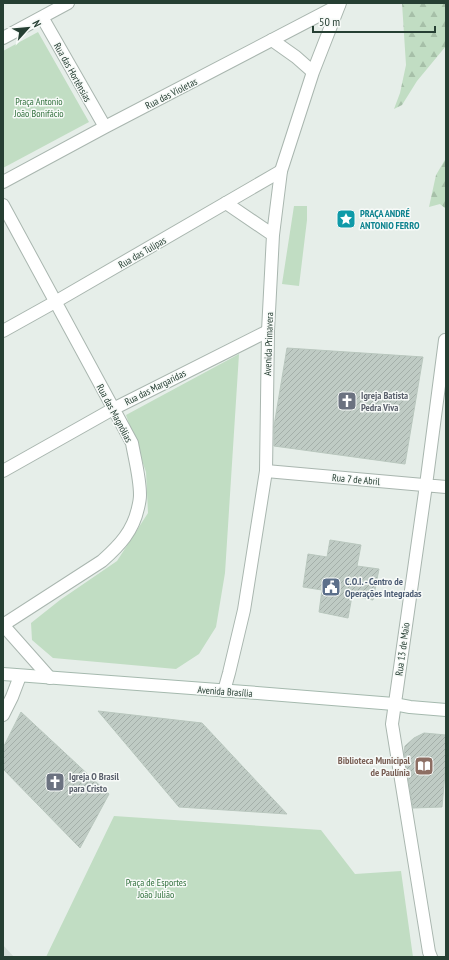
<svg xmlns="http://www.w3.org/2000/svg" width="449" height="960" viewBox="0 0 449 960" font-family="'PT Sans Narrow',sans-serif">
	<style>
		.built { fill: #d4ded8 }
		.forest { fill: url(#forest-firs) }
		.green { fill: #c1ddc3 }
		.building { fill: url(#building-hatch); stroke: #b9c7be }
		.lines { fill: none; stroke-linecap: round; stroke-linejoin: round }
		.minor-casing { stroke: #a9b6af; stroke-width: 14 }
		.tertiary-casing { stroke: #a9b6af; stroke-width: 14 }
		.secondary-casing { stroke: #a5b9ae; stroke-width: 14 }
		.minor { stroke: #fff; stroke-width: 12 }
		.tertiary { stroke: #fff; stroke-width: 12 }
		.secondary { stroke: #fff; stroke-width: 12 }
		.labels { text-anchor: middle; stroke-width: 3; stroke-linejoin: round; paint-order: stroke }
		.street-label { font-size: 10px; fill: #263f33; stroke: #f7faf8 }
		.park-label { font-size: 10px; fill: #34723f; stroke: #f7faf8 }
		.culture-label { font-size: 10px; font-weight: bold; fill: #0d838f; stroke: #f7faf8; text-anchor: start }
		.worship-label { font-size: 10px; font-weight: bold; fill: #5b616d; stroke: #f7faf8; text-anchor: start }
		.service-label { font-size: 10px; font-weight: bold; fill: #4e5e75; stroke: #f7faf8; text-anchor: start }
		.education-label { font-size: 10px; font-weight: bold; fill: #785e54; stroke: #f7faf8; text-anchor: end }
	</style>
	<defs>
		<pattern id="forest-firs" width="22" height="20" patternUnits="userSpaceOnUse"><rect width="22" height="20" fill="#c1ddc3"/><path d="M5 1l3.5 6h-7zM16 11l3.5 6h-7z" fill="#a6bfa8"/></pattern>
		<pattern id="building-hatch" width="6" height="6" patternUnits="userSpaceOnUse"><rect width="6" height="6" fill="#bfcbc4"/><path d="M-1 1l2-2M0 6l6-6M5 7l2-2" fill="none" stroke="#a4afa9"/></pattern>
	</defs>
	<rect width="100%" height="100%" fill="#e6eee9"/>
	<!-- built -->
	<path class="built" d="M3 945 14 957H3Z"/>
	<!-- forest -->
	<path class="forest" d="M402 3H446V46L417 81 402 105 394 109 400 93 406 65Z
		M446 158V209L440 204 429 207 436 175Z"/>
	<!-- green -->
	<path class="green" d="M38 32 89 122 3 168V51Z
		M294 206H307V220L299 286 282 284Z
		M239 354 225 573 216 627 199 654 176 669 53 658 32 640 31 623 60 600 117 561 148 513 146 472 126 415Z
		M114 816 321 830 355 874 401 871 413 957H46Z"/>
	<!-- building -->
	<path class="building" d="M287 348 423 357 405 464 274 446V426Z
		M330 540 361 545 357 566 379 569 373 600 352 596 348 618 319 612 322 590 303 587 308 554 327 557Z
		M98 711 202 723 287 814 179 807Z
		M21 712 109 794 80 848 3 769V748Z
		M424 733 446 735V762L442 807 413 808 404 752 405 746 414 738Z"/>
	<g class="lines">
		<!-- minor casing -->
		<g class="minor-casing">
			<path id="minor" d="M42 17 105 127
				M3 38 68 3
				M3 182 105 127 339 5
				M3 205 132 443C135 460 140 478 140 495 140 499 139 504 138 508 133 531 120 545 102 561L3 625
				M3 331 55 302 281 171
				M3 471 113 409 268 331
				M266 471 446 487
				M3 625 50 678
				M3 715 12 697 20 676
				M431 957 429 952 392 724 423 506 426 485 445 340"/>
		</g>
		<!-- tertiary casing -->
		<g class="tertiary-casing">
			<path id="tertiary" d="M272 40 296 57 313 72
				M226 203 273 235
				M224 691 229 673 244 610 266 471 268 331 273 235 281 171 313 72 340 3"/>
		</g>
		<!-- secondary casing -->
		<g class="secondary-casing">
			<path id="secondary" d="M3 674 245 692 394 704 410 707 446 710"/>
		</g>
		<!-- minor -->
		<use href="#minor" class="minor"/>
		<!-- tertiary -->
		<use href="#tertiary" class="tertiary"/>
		<!-- secondary -->
		<use href="#secondary" class="secondary"/>
	</g>
	<!-- icons -->
	<defs>
		<g id="sight-square" transform="scale(1)"><rect x="-9" y="-9" width="18" height="18" rx="4" fill="#0f9aa8" stroke="#f7faf8"/><path d="M0-6L1.8-2.2L6-1.7L2.9 1.2L3.7 5.4L0 3.3L-3.7 5.4L-2.9 1.2L-6-1.7L-1.8-2.2Z" fill="#fff"/></g>
		<g id="church-square" transform="scale(1)"><rect x="-9" y="-9" width="18" height="18" rx="4" fill="#6b7280" stroke="#f7faf8"/><path d="M-1.2-6h2.4v3.5h3.3v2.4h-3.3V6h-2.4V-.1h-3.3v-2.4h3.3Z" fill="#fff"/></g>
		<g id="civic-square" transform="scale(1)"><rect x="-9" y="-9" width="18" height="18" rx="4" fill="#5c6f8a" stroke="#f7faf8"/><path d="M-.6-6.5H3V-4.5H.6V-3L4-1V1h2V6H-6V1h2V-1L-.6-3ZM-1.2 2.5V6h2.4V2.5Z" fill="#fff"/></g>
		<g id="library-square" transform="scale(1)"><rect x="-9" y="-9" width="18" height="18" rx="4" fill="#8d6e63" stroke="#f7faf8"/><path d="M-6-4Q-3-5.5-.7-3.5V5Q-3 3-6 4ZM6-4Q3-5.5 .7-3.5V5Q3 3 6 4Z" fill="#fff"/></g>
	</defs>
	<g fill-rule="evenodd">
		<use href="#sight-square" x="346" y="219"/>
		<use href="#church-square" x="347" y="401"/>
		<use href="#civic-square" x="331" y="587"/>
		<use href="#library-square" x="424" y="766"/>
		<use href="#church-square" x="55" y="782"/>
	</g>
	<g class="labels">
		<!-- street labels -->
		<g class="street-label">
			<text transform="translate(73 72) rotate(61)" y="4">Rua das Hortênsias</text>
			<text transform="translate(171 93) rotate(-27)" y="4">Rua das Violetas</text>
			<text transform="translate(142 252) rotate(-30)" y="4">Rua das Tulipas</text>
			<text transform="translate(268 344) rotate(-88)" y="4">Avenida Primavera</text>
			<text transform="translate(155 387) rotate(-27)" y="4">Rua das Margaridas</text>
			<text transform="translate(115 413) rotate(62)" y="4">Rua das Magnólias</text>
			<text transform="translate(356 479) rotate(5)" y="4">Rua 7 de Abril</text>
			<text transform="translate(402 649) rotate(-82)" y="4">Rua 13 de Maio</text>
			<text transform="translate(225 691) rotate(4)" y="4">Avenida Brasília</text>
		</g>
		<!-- park labels -->
		<g class="park-label">
			<text x="39" y="105">Praça Antonio<tspan x="39" dy="12">João Bonifácio</tspan></text>
			<text x="156" y="886">Praça de Esportes<tspan x="156" dy="12">João Julião</tspan></text>
		</g>
		<!-- culture labels -->
		<g class="culture-label">
			<text x="360" y="217">PRAÇA ANDRÉ<tspan x="360" dy="12">ANTONIO FERRO</tspan></text>
		</g>
		<!-- worship labels -->
		<g class="worship-label">
			<text x="361" y="399">Igreja Batista<tspan x="361" dy="12">Pedra Viva</tspan></text>
			<text x="69" y="780">Igreja O Brasil<tspan x="69" dy="12">para Cristo</tspan></text>
		</g>
		<!-- service labels -->
		<g class="service-label">
			<text x="345" y="585">C.O.I. - Centro de<tspan x="345" dy="12">Operações Integradas</tspan></text>
		</g>
		<!-- education labels -->
		<g class="education-label">
			<text x="410" y="764">Biblioteca Municipal<tspan x="410" dy="12">de Paulínia</tspan></text>
		</g>
	</g>
	<!-- border -->
	<rect width="449" height="960" fill="none" stroke="#263f33" stroke-width="8"/>
	<!-- north arrow -->
	<g transform="translate(28 28) rotate(63)" stroke="#f7faf8" stroke-width="3" paint-order="stroke">
	<path d="M0-3L7 15L0 10L-7 15Z" fill="#263f33"/>
	<text y="-6" font-size="11" font-weight="bold" text-anchor="middle" fill="#263f33">N</text>
	</g>
	<!-- scale -->
	<path d="M313 26v6h122v-6" fill="none" stroke="#263f33" stroke-width="2"/>
	<text x="319" y="26" font-size="12" fill="#263f33" stroke="#f7faf8" stroke-width="3" paint-order="stroke">50 m</text>
</svg>
